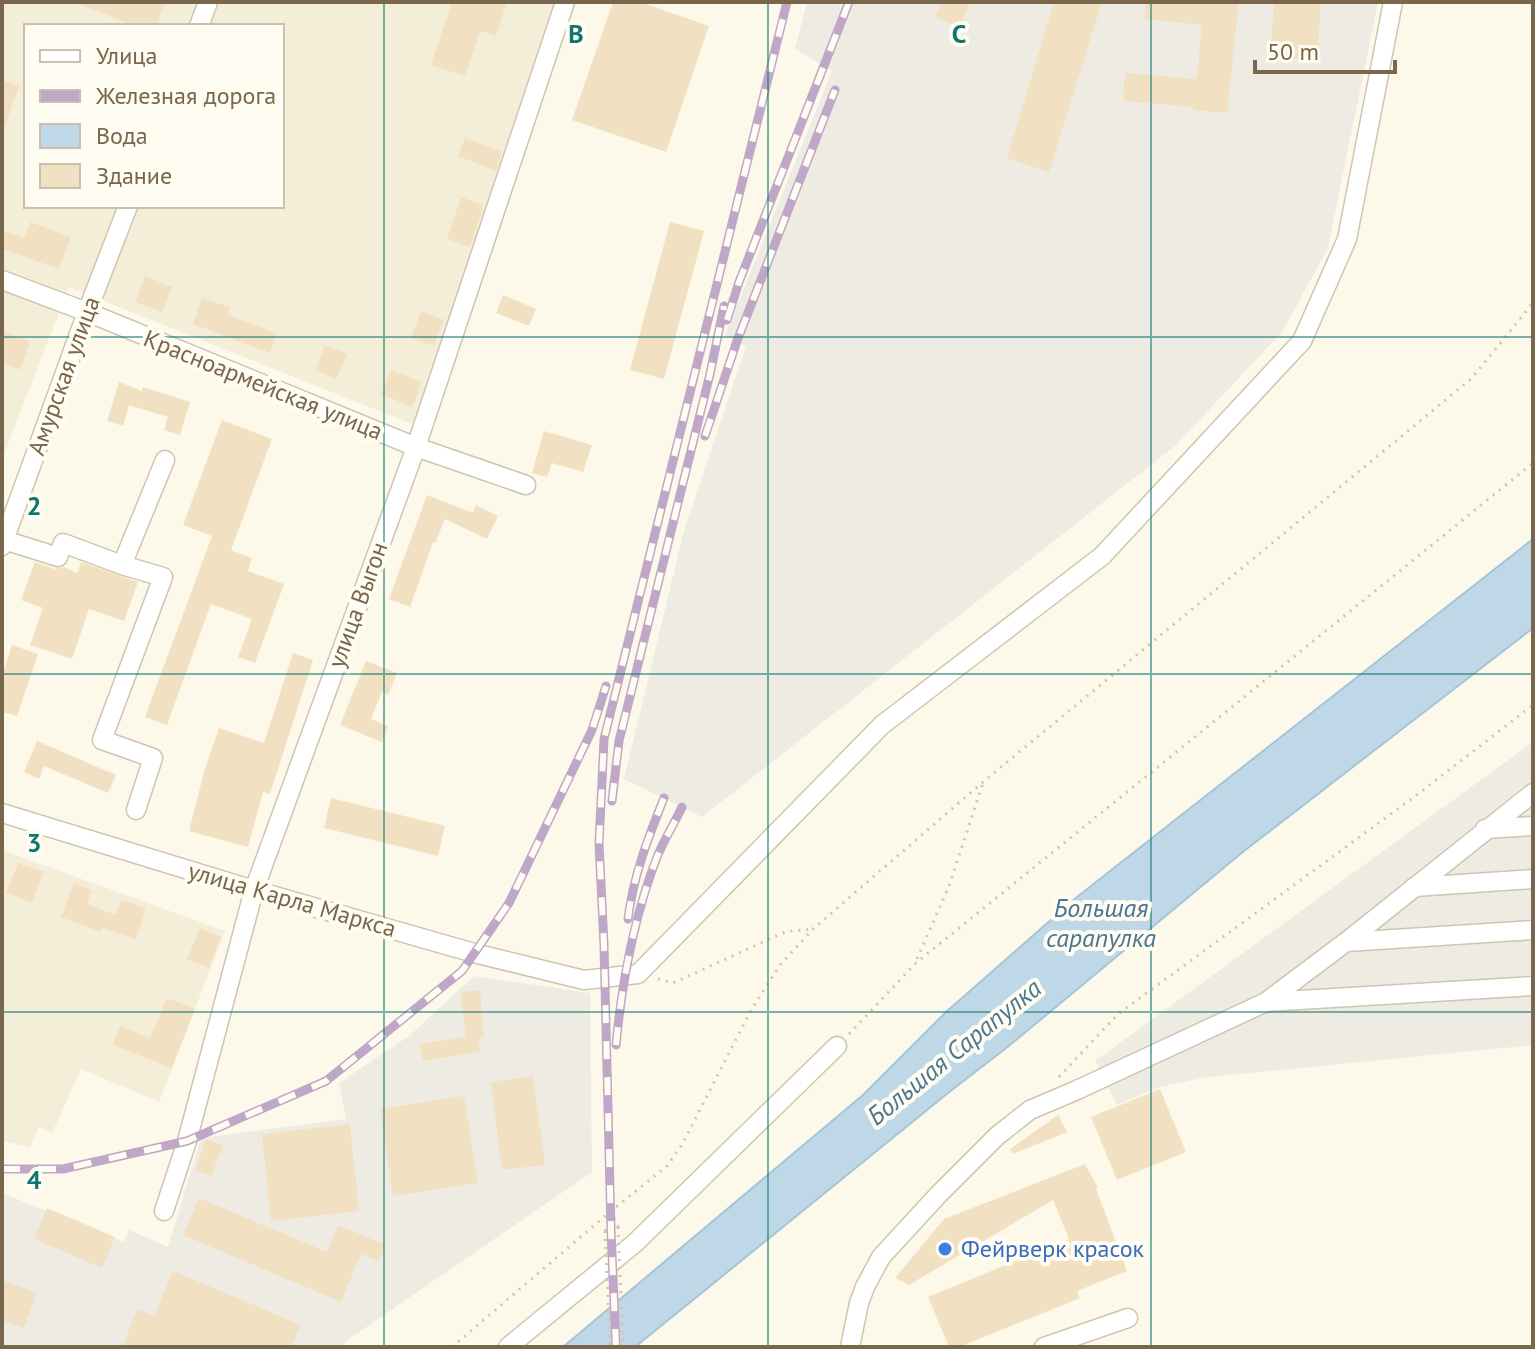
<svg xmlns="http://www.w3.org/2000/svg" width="1535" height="1349" viewBox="0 0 1535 1349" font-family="'PT Sans',sans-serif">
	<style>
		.residential { fill: #f4eed9; fill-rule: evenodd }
		.industrial { fill: #eeebe3 }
		.water { fill: #bed8e7; stroke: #a4c5d8; stroke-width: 2 }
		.building { fill: #f2e0c2 }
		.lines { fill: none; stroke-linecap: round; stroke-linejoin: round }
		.minor-casing { stroke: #cfc5af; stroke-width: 21 }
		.path { stroke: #d7c4a4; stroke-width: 3; stroke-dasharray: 2 6; stroke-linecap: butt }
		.minor { stroke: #fff; stroke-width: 18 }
		.rail-casing { stroke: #c0a7c8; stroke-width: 9 }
		.rail { stroke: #fffcf1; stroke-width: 6; stroke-dasharray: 18; stroke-linecap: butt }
		.path-bridge { stroke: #d7c4a4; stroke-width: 3; stroke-dasharray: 2 6; stroke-linecap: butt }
		.grid { fill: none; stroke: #0f766e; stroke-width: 2; stroke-opacity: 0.55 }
		.shop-dot { fill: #3f7fe0; stroke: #fffcf1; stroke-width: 3 }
		.labels { text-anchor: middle; stroke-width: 8; stroke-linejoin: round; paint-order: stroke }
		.street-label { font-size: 24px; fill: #78664d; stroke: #fffcf1 }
		.shop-label { font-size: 24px; fill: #366cbe; stroke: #fffcf1; text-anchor: start }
		.water-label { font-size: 26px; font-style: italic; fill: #4a7692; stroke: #fffcf1 }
		.grid-label { font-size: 26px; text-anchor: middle; font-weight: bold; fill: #0f766e; stroke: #fffcf1; stroke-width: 8; stroke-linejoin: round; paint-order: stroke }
	</style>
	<rect width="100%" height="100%" fill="#fcf9ea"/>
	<!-- residential -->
	<path class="residential" d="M2 2H560L417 426 69 287 2 459ZM26 26H282V206H26Z
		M2 850 225 931 159 1102 81 1069 52 1133 39 1127 30 1147 2 1141Z"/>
	<!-- industrial -->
	<path class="industrial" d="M807 2H1378L1328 248 1282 332 1175 446 702 817 624 779 684 531 746 346 725 335 832 71 795 49Z
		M1533 742V1045L1208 1077 1160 1087 1117 1105 1095 1061Z
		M474 976 590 993 592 1172 349 1339 341 1347H2V1193L124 1242 129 1230 168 1247 201 1138 346 1119 339 1083 409 1036Z"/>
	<!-- water -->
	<path class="water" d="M1533 539V628L1244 851 1010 1045 948 1093 635 1347H563L863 1095 946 1012 1077 897Z"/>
	<!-- building -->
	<path class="building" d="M75 2H165L156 26H134Z
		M452 2H507L496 36 480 31 465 76 431 65Z
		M613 2H640L709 26 666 152 572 120Z
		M941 2H970L960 27 935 17Z
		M1054 2H1102L1049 172 1007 158Z
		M1146 2H1239L1227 113 1193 110 1194 107 1123 101 1125 73 1197 79 1202 25 1144 19Z
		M1274 2H1321L1317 61 1270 57Z
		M2 80 19 86 4 128H2Z
		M465 138 502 152 496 171 458 156Z
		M461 197 484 205 470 247 447 239Z
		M30 222 71 237 59 269 2 249V230L24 238Z
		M670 222 704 231 664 379 630 370Z
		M145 276 172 287 162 312 135 302Z
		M503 295 536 309 529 326 496 313Z
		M202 298 230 307 227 314 277 334 270 353 193 324Z
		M421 311 444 320 434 346 411 338Z
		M2 331 30 341 20 370 2 363Z
		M325 345 347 354 336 379 315 370Z
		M391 370 422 382 412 407 381 394Z
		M119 382 142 391 143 387 190 402 180 435 164 430 168 417 129 405 123 426 107 421Z
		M222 420 272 439 231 550 252 558 248 571 284 584 255 663 238 657 252 619 211 604 167 725 145 717 212 536 183 525Z
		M544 431 592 445 583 472 552 463 547 477 532 473Z
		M427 495 473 513 476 505 498 516 487 539 445 519 435 543 433 542 410 607 389 599Z
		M35 562 55 569 64 567 77 573 81 562 138 582 124 621 89 609 72 659 30 645 43 608 21 600Z
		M12 645 38 654 17 716 2 712V676Z
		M293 653 313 660 270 794 263 792 248 847 189 831 204 772 219 728 264 743Z
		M366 661 397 673 388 695 382 692 371 719 388 726 382 742 340 725Z
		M37 741 116 775 108 793 44 766 39 779 24 772Z
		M331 798 445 826 438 856 324 828Z
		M18 863 44 872 32 903 6 893Z
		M74 883 92 890 87 904 116 915 121 900 146 908 136 939 102 928 101 932 61 917Z
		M200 928 221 937 209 968 187 959Z
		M480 990 484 1037 478 1039 480 1052 423 1061 420 1044 466 1037 461 992Z
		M167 998 195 1009 172 1068 113 1045 120 1026 150 1038Z
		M533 1076 545 1165 502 1170 491 1082Z
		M1160 1089 1186 1152 1117 1180 1091 1117Z
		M464 1096 478 1183 393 1196 380 1109Z
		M1058 1115 1067 1132 1013 1154 1010 1149Z
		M350 1124 359 1211 271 1221 262 1134Z
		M206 1139 223 1145 211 1176 195 1170Z
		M1085 1164 1098 1188 1096 1189 1127 1271 1077 1291 1080 1298 959 1347H949L928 1297 1069 1239 1053 1200 909 1285 895 1278 944 1219Z
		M199 1198 327 1252 338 1225 386 1245 379 1261 361 1254 341 1302 183 1235Z
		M47 1208 115 1237 102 1268 34 1239Z
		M173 1271 301 1325 291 1347H122L137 1309 154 1316Z
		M5 1281 37 1293 24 1328 2 1320V1289Z"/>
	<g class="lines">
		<!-- minor casing -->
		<g class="minor-casing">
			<path id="minor" d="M199 26 208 2
				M2 280 87 312 416 447 526 485
				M4 540 58 557 63 543 122 565
				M2 546 87 312 128 206
				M136 810 153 758 102 740 163 577 122 565 165 460
				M2 813 254 890 474 953 584 980 638 974 882 725 1102 556 1302 341 1347 239 1393 2
				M1485 829 1533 826
				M1414 887 1533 879
				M1346 942 1533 930
				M1266 1002 1346 942 1533 793
				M164 1211 187 1141 254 890 416 447 565 2
				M508 1347 635 1243 837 1046
				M850 1347 859 1303 865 1287 881 1257 938 1195 997 1136 1030 1110 1077 1090 1266 1002 1533 986
				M1044 1347 1128 1318"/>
		</g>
		<!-- path -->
		<path class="path" d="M917 959 949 886 983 783
			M658 979 673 983 785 932 810 929
			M849 1034 916 963 1533 463
			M1059 1077 1118 1014 1414 797 1533 705
			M611 1211 618 1227
			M605 1231 611 1211
			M452 1347 611 1211 667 1166 683 1143 751 1010 780 965 813 929 983 782 1472 378 1533 303"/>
		<!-- minor -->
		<use href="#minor" class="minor"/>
		<!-- rail casing -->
		<g class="rail-casing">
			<path id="rail" d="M727 320 739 282 849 2
				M705 436 737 341 835 90
				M612 801 619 741 710 374 724 306
				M628 919C633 877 648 838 664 798
				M616 1045C622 981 634 917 657 857 664 840 674 824 682 807
				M2 1169H63L187 1141 326 1081 462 971 509 903 592 730 606 686
				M616 1347 611 1231 604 945 599 844 604 739 787 2"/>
		</g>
		<!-- rail -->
		<use href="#rail" class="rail"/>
		<!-- path-bridge -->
		<path class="path-bridge" d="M618 1227 623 1347
			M605 1231 610 1347"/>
	</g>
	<!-- grid -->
	<path class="grid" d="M384 2V1347M768 2V1347M1151 2V1347M2 337H1533M2 674H1533M2 1012H1533"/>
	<!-- markers -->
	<circle class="shop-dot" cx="945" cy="1249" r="8"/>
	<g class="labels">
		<!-- street labels -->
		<g class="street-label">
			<text transform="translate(64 376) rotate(-70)" y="8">Амурская улица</text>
			<text transform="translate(263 385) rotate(22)" y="8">Красноармейская улица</text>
			<text transform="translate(358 605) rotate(-70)" y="8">улица Выгон</text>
			<text transform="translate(292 900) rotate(16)" y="8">улица Карла Маркса</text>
		</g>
		<!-- shop labels -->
		<g class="shop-label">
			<text x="961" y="1257">Фейрверк красок</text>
		</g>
		<!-- water labels -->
		<g class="water-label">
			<text x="1101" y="917">Большая<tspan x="1101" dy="30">сарапулка</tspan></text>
			<text transform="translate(954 1052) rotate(-39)" y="9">Большая Сарапулка</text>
		</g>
	</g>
	<g class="grid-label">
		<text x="576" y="43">B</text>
		<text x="959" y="43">C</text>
		<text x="34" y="515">2</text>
		<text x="34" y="852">3</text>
		<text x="34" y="1189">4</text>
	</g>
	<!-- border -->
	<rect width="1535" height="1349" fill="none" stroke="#78664d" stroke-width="8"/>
	<!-- legend -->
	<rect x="24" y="24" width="260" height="184" fill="#fffcf1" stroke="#c9c0af" stroke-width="2"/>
	<rect x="40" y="50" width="40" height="12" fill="#ffffff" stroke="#c9c0af" stroke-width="2"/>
	<text x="96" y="64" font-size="24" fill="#78664d">Улица</text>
	<rect x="40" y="90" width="40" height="12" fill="#c0a7c8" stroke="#c9c0af" stroke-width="2"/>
	<text x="96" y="104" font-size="24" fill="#78664d">Железная дорога</text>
	<rect x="40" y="124" width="40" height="24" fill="#bed8e7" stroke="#c9c0af" stroke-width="2"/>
	<text x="96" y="144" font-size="24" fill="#78664d">Вода</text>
	<rect x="40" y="164" width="40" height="24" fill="#f2e0c2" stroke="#c9c0af" stroke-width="2"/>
	<text x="96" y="184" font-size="24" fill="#78664d">Здание</text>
	<!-- scale -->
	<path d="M1255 60v12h140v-12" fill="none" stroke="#78664d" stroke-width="4"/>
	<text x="1267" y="60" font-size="24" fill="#78664d" stroke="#fffcf1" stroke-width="6" paint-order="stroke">50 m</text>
</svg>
